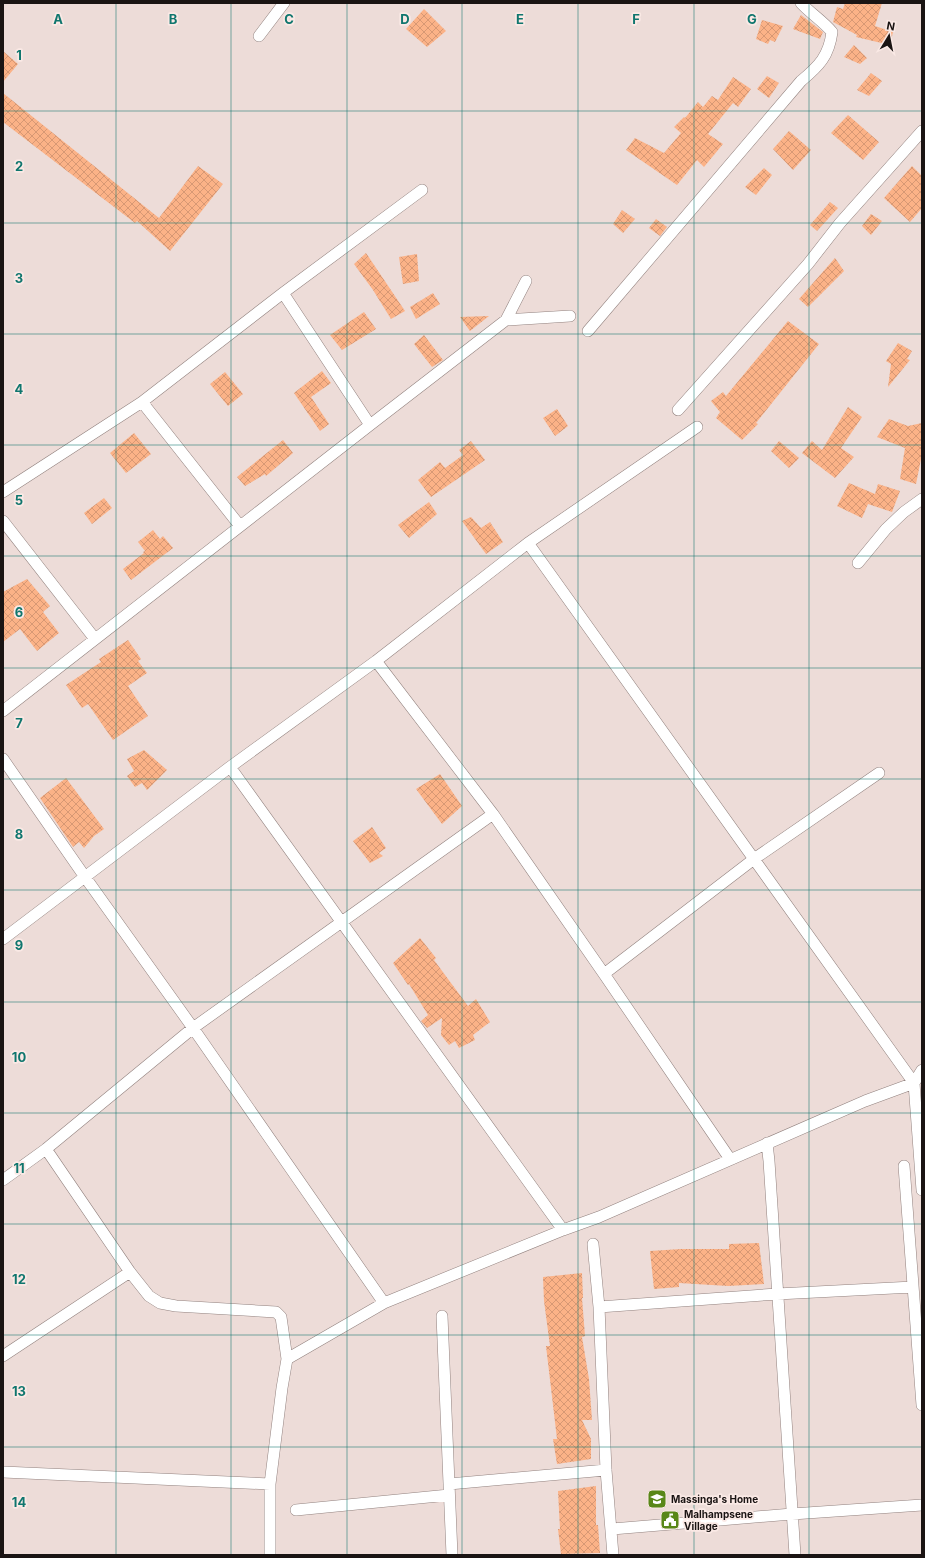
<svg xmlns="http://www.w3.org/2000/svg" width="925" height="1558" viewBox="0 0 925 1558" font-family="Inter,sans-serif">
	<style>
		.building { fill: url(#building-cross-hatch) }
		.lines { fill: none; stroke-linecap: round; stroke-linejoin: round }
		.street-casing { stroke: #92827f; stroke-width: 12 }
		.street { stroke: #fff; stroke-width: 11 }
		.grid { fill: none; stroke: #0f766e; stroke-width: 1; stroke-opacity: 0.55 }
		.labels { text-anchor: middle; stroke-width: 3.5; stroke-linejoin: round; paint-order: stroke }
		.poi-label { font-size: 10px; font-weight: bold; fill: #1a1413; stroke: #fae9e5; text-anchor: start }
		.grid-label { font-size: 13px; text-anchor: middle; font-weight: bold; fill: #0f766e; stroke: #fae9e5; stroke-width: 3.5; stroke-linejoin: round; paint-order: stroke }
	</style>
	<defs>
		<pattern id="building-cross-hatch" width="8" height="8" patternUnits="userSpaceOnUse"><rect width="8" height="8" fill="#fbb287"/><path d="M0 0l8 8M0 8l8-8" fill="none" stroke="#d79874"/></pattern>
	</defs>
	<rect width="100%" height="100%" fill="#eddcd8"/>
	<!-- building -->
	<path class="building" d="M845 3H882L875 26 893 32 890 45 856 37 857 35 833 22 837 7 843 9Z
		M424 9 446 31 427 47 406 29Z
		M801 15 823 32 820 39 793 29Z
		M762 20 783 26 775 42 770 40 768 44 756 39Z
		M854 45 867 58 860 64 844 57Z
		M3 51 18 64 3 82Z
		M871 73 882 81 869 96 857 90Z
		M767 76 779 83 769 98 757 89Z
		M733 77 751 89 738 107 733 103 708 134 723 144 704 167 697 160 677 185 626 150 635 138 664 153 681 133 674 127 684 117 685 118 698 102 703 107 712 96 718 100Z
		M3 93 159 218 198 166 223 184 170 251 137 221 135 223 3 122Z
		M848 115 879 142 863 160 831 133Z
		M789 131 811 150 793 170 773 149Z
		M912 166 922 176V208L910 222 884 198Z
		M764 168 772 175 756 195 745 187Z
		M830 202 838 208 817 231 810 225Z
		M622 210 635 219 623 233 613 224Z
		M871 214 882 221 871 235 862 226Z
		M656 219 667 227 660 236 649 228Z
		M366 253 405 311 391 319 373 290 354 264Z
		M417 254 419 281 403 284 399 257Z
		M835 258 844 271 808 307 799 299Z
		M433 293 440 304 416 319 410 307Z
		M364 312 376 329 342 350 330 335Z
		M489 316 470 331 460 317Z
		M788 321 819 344 756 423 758 424 742 440 716 418 720 412 711 401 723 392 726 396Z
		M424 335 443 360 432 367 414 344Z
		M898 343 912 351 907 359 910 360 888 387 891 364 886 361Z
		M322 371 331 383 311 397 329 424 320 431 294 393Z
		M225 372 243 394 228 406 210 384Z
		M848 407 862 417 841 448 854 457 835 478 802 453 812 441 822 450Z
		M557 409 568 426 555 436 543 418Z
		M889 419 908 426 922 423V454L916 484 900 479 905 448 877 437Z
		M134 433 151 454 126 473 110 453Z
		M283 440 293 453 266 476 265 474 245 486 237 477Z
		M471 441 485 460 431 497 418 480 440 462 445 468 463 455 459 450Z
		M779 441 799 458 789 468 771 451Z
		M849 483 875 494 878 484 900 491 892 512 868 504 862 518 837 506Z
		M104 498 112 508 92 524 84 513Z
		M429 502 437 514 409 538 398 525Z
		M471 517 481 528 490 522 503 542 486 554 462 521Z
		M153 530 160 539 163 536 173 548 131 580 123 569 144 553 143 552 145 551 138 542Z
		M27 579 50 606 43 612 59 633 37 651 20 629 3 642V592Z
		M128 640 141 659 138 661 147 673 128 686 148 716 113 740 88 704 82 708 66 685 101 662 99 659Z
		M144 750 167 770 147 790 142 783 135 787 127 776 134 771 127 759Z
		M440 774 462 806 442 824 416 789Z
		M66 778 104 829 94 836 84 848 79 842 73 847 40 798Z
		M372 827 386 848 379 853 383 856 370 863 353 841Z
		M420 938 436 958 434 960 468 1006 476 999 490 1022 473 1035 475 1040 459 1048 455 1041 449 1045 441 1035 442 1018 427 1028 421 1021 428 1015 409 984 408 985 393 963Z
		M759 1243 764 1284 728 1286 679 1283V1287L654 1289 650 1251 681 1249H729V1244Z
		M582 1273 583 1298H582L585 1336 582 1337 589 1379 592 1420H582L591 1439V1459L557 1464 553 1439H557L546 1346H550L544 1301 543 1277Z
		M596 1486V1525H598L600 1553 561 1554 558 1529H560L558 1491Z"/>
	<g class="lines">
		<!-- street casing -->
		<g class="street-casing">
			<path id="street" d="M259 36 284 3
				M283 293 370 425
				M506 320 570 316
				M588 331 801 81C819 66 829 56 832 32 823 21 810 13 801 3
				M142 402 240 526
				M678 410 808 264 840 223 922 131
				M3 492 142 402 283 293 422 190
				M3 521 95 639
				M528 543 914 1083 922 1190
				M858 563 886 529 904 512 922 499
				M376 661 493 814 604 974 730 1159
				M3 711 370 425 506 320 526 281
				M3 759 85 877 193 1028 384 1303
				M230 767 563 1230
				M3 939 230 767 376 661 528 543 697 427
				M604 974 754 859 879 773
				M767 1143 769 1161 795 1555
				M46 1149 130 1272 149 1296 160 1303 176 1306 276 1312 281 1317 287 1359
				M904 1166 922 1405
				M3 1180 46 1149 193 1028 493 814
				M593 1244 599 1307 606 1470 613 1555
				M599 1307 777 1294 913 1287
				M442 1316 452 1555
				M3 1356 130 1272
				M3 1472 270 1484
				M449 1484 606 1470
				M296 1510 449 1495
				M612 1529 792 1514 922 1505
				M270 1555V1484L282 1388 287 1359 384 1303 563 1230 599 1217 865 1101 914 1083 922 1070"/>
		</g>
		<!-- street -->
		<use href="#street" class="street"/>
	</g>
	<!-- grid -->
	<path class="grid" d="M116 3V1555M231 3V1555M347 3V1555M462 3V1555M578 3V1555M694 3V1555M809 3V1555M3 111H922M3 223H922M3 334H922M3 445H922M3 556H922M3 668H922M3 779H922M3 890H922M3 1002H922M3 1113H922M3 1224H922M3 1335H922M3 1447H922"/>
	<!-- icons -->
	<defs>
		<g id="school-square" transform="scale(1)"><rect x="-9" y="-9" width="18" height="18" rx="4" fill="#598718" stroke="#fae9e5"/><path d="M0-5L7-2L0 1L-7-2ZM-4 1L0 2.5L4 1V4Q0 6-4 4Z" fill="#fff"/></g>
		<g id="civic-square" transform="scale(1)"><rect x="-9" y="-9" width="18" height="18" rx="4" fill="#598718" stroke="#fae9e5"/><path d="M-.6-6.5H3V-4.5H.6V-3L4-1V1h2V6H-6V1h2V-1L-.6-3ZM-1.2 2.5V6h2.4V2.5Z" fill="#fff"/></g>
	</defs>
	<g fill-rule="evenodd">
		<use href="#school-square" x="657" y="1499"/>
		<use href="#civic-square" x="670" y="1520"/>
	</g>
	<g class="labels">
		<!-- poi labels -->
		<g class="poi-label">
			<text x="671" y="1503">Massinga's Home</text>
			<text x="684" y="1518">Malhampsene<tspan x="684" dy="12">Village</tspan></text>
		</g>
	</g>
	<g class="grid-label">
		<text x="58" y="24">A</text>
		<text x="173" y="24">B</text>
		<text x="289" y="24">C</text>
		<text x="405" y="24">D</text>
		<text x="520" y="24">E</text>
		<text x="636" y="24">F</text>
		<text x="752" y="24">G</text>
		<text x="19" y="60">1</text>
		<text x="19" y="171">2</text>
		<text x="19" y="283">3</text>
		<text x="19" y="394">4</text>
		<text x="19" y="505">5</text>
		<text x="19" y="617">6</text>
		<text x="19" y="728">7</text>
		<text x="19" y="839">8</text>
		<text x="19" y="950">9</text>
		<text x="19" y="1062">10</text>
		<text x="19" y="1173">11</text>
		<text x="19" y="1284">12</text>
		<text x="19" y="1396">13</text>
		<text x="19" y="1507">14</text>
	</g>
	<!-- border -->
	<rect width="925" height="1558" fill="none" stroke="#1a1413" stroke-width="8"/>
	<!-- north arrow -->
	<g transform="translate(889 36) rotate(10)" stroke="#fae9e5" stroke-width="3" paint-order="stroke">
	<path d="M0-3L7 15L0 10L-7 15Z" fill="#1a1413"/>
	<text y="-6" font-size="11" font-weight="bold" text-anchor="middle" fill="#1a1413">N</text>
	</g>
</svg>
